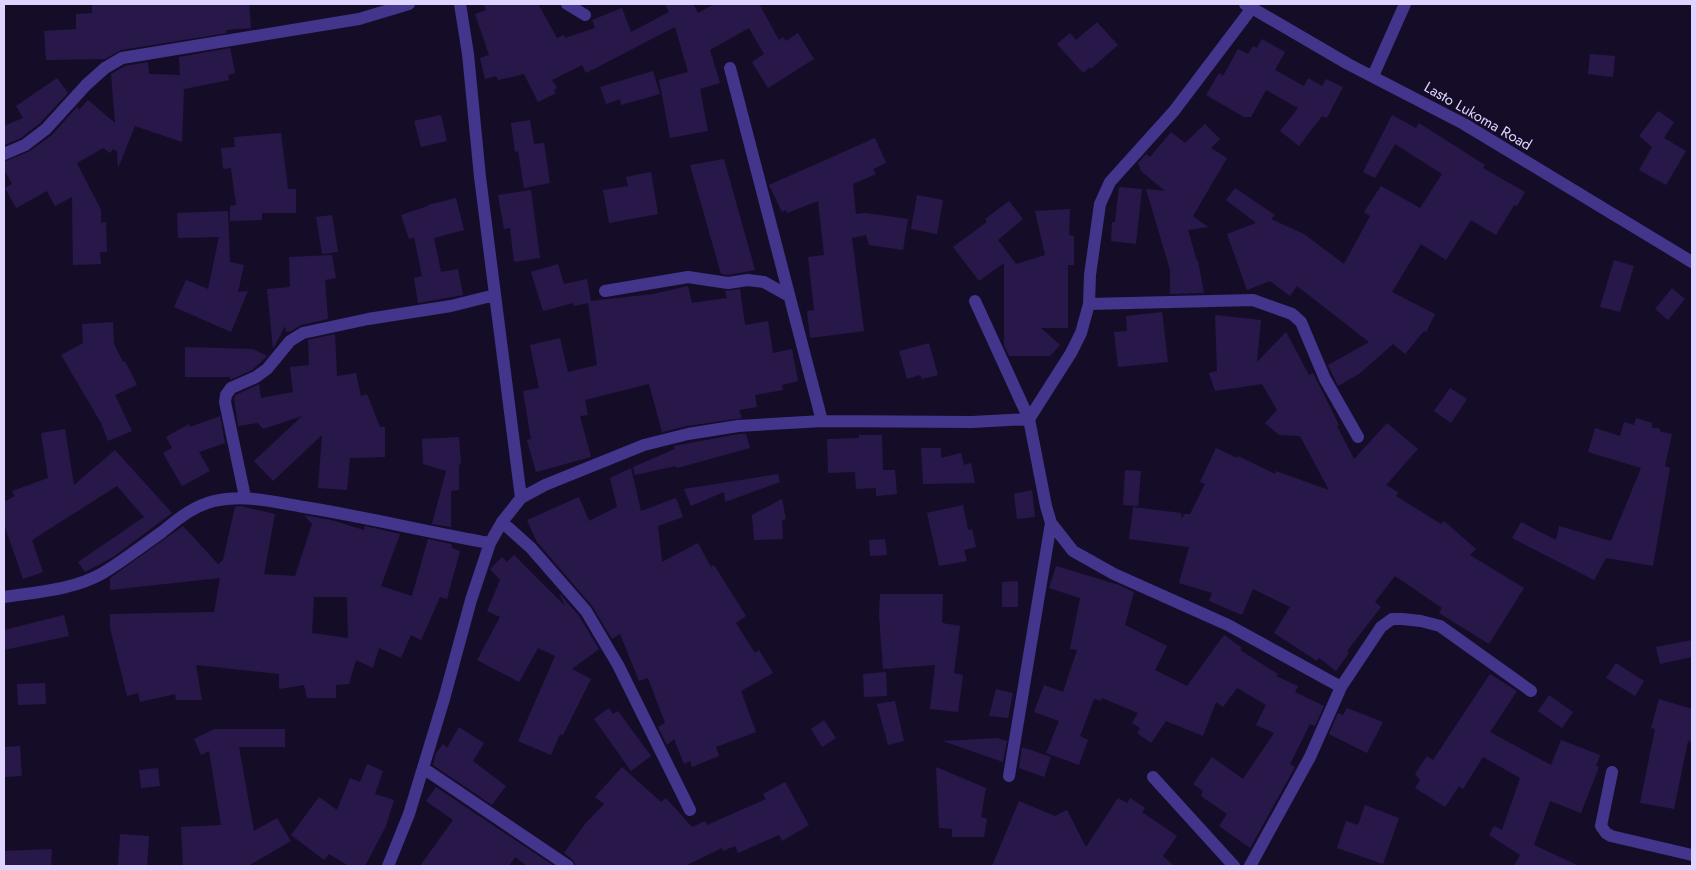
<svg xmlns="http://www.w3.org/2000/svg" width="1696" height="870" viewBox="0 0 1696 870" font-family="Jost,sans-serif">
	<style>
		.building { fill: #28184a; fill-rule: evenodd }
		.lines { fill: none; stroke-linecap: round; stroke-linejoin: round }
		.street { stroke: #43358b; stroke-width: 12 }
		.labels { text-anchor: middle; stroke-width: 4; stroke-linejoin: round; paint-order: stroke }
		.street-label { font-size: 15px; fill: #dfd4ff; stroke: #150d28 }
	</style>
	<rect width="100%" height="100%" fill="#150d28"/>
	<!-- building -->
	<path class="building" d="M92 4H249L251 28 226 30 227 33 121 50 105 59 46 60 44 31 76 29V14L92 13Z
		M484 4H538L557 38 564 35 565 38 595 28 592 20 622 8 631 32 669 12 665 4H693L698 13 714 4H759L779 40 783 37 786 41 798 33 814 59 768 88 752 62 764 54 749 28 710 50 720 83 700 89 708 131 670 138 659 80 688 72 675 27 586 73 582 65 552 80 557 88 554 90 556 93 538 102 524 74 498 80 496 76 485 79 480 58 489 55 475 14 486 10Z
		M1097 22 1118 45 1091 69 1090 67 1083 73 1057 44 1070 33 1076 40Z
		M1262 39 1285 52 1275 70 1304 86 1308 78 1322 86 1326 79 1343 87 1327 118 1322 116 1299 146 1280 131 1298 108 1266 90 1251 117H1244L1206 95 1219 73 1223 76 1238 49 1248 54 1253 46 1257 48Z
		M230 48 235 73 228 75 229 80 184 89 182 142 135 126 118 168 117 151 113 149 110 153 103 148 77 163 101 210V223L106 222 107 252H100L101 264 73 265 72 197 55 206 47 191 16 208 5 188 12 184 4 169V162L30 151 52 135 77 107 79 110 88 100 115 123 111 74 125 66 148 62 149 74 180 75 179 57Z
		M1590 54 1615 56 1613 77 1588 74Z
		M653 71 660 94 621 105 620 99 606 104 600 87Z
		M57 78 68 93 40 123 21 138 4 145V126L23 118 16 106Z
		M1658 111 1674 122 1664 138 1686 151 1666 185 1639 170 1652 147 1639 136Z
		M441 115 447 141 421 147 414 121Z
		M1392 115 1416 128 1419 123 1485 165 1483 168 1525 192 1517 206 1514 205 1496 235 1471 220 1446 260 1421 244 1392 292 1435 314 1426 332 1424 331 1405 354 1393 344 1359 374 1338 386 1328 365 1369 342 1297 286 1290 296 1270 281 1247 290 1227 234 1256 223 1226 200 1235 188 1275 215 1271 219 1304 234 1344 264 1370 216 1364 212 1381 186 1420 208 1442 174 1395 144 1375 178 1363 172Z
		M530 120 534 144 544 143 550 183 524 188 518 151 515 152 511 123Z
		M1205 124 1220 139 1211 148 1227 158 1193 216 1208 227 1188 230 1197 261H1198L1204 293 1170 294V270L1146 189 1165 191 1141 171 1138 163 1146 154 1150 157 1171 132 1185 143Z
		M281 133 288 189H296V213H262V220L230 221V206L236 205 231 168 223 169 221 148 235 147 234 137Z
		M875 138 886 163 873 169 876 174 853 184 856 214 866 213 908 219 903 250 869 245 866 235 852 238 864 331 810 338 807 311 814 310 808 257 824 255 818 201 787 213 786 210 782 212 769 185Z
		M724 159 755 270 728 275 721 274 690 165Z
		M651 172 658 214 609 223 603 190 628 186 626 177Z
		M1119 187 1142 189 1136 244 1111 241 1112 222H1115Z
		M531 190 540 258 514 262 510 228 504 229 498 195Z
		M917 195 943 200 937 234 911 229Z
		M456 198 464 230 434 238 441 272 458 269 463 295 418 303 414 278 422 276 414 237 409 239 401 215 428 206V205Z
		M1009 201 1023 219 998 240 1016 264 1045 255 1035 211 1070 209 1069 235 1074 236V265H1068V328H1041L1060 345 1050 356H1009L1004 345V263L979 281 953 247 987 222 985 219Z
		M228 211 230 262 244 265 238 292 248 291 231 332 174 307 186 280 208 289 219 237 178 238 177 213Z
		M332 215 338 252 322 254 316 217Z
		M332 255 336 278 325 280 328 319 301 325 291 331 286 332 285 326 273 349 267 289 290 287 289 257Z
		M1614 260 1634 266 1620 312 1600 307Z
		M558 264 564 284 587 279 591 301 653 294 688 286 692 303 727 298 725 291 740 289 745 325 768 321 773 353 792 349 798 381 782 385 783 390 755 395 757 407 739 410 742 418 687 426 662 432 649 384 585 400 588 415 580 416 591 457 536 472 527 440 531 439 523 391 539 388 530 345 560 338 568 372 597 365 588 303 574 306 573 303 543 311 531 272Z
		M1672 288 1685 299 1668 320 1655 309Z
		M1162 312 1168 362 1118 367 1114 332 1127 331 1126 316Z
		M1215 315 1261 320 1257 362 1286 332 1309 375 1313 373 1339 425 1337 426 1354 459 1387 423 1418 449 1386 485 1398 492 1396 496 1441 524 1444 521 1476 549 1470 555 1524 588 1489 644 1439 613 1442 608 1395 576 1375 602 1381 607 1347 651 1349 653 1336 671 1319 658 1317 661 1274 633 1290 607 1253 589 1242 615 1209 601 1212 593 1179 583 1189 547 1129 539 1133 507 1181 513 1182 519 1184 514H1190L1205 484 1200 482 1216 448 1237 458 1238 456 1275 474 1276 471 1329 490 1300 436 1279 435 1265 423 1277 410 1262 384 1215 391 1209 373 1217 371Z
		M113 322 114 344 123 362 125 361 137 385 115 395 132 431 108 441 101 423 61 355 83 343 82 324Z
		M335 334 337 376 356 373 361 396 367 394 380 427H385V457L350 458 347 490 318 488 322 435 273 481 254 461 302 416 263 429 258 423 238 426 234 398 236 395 259 384 261 398 293 392 290 367 309 365 308 340Z
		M929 343 938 375 922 379 920 375 907 379 899 351Z
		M185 347 253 349 267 356 252 370 230 380V377H185Z
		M1450 388 1467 399 1451 423 1434 411Z
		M220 416 225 443 199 452 210 471 182 486 163 453 172 448 166 437 189 424 190 427Z
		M1636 418 1652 423V428H1659L1661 432 1672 434 1665 466 1670 468 1653 566 1606 558 1594 580 1512 538 1521 522 1556 540 1559 526 1611 541 1641 468 1588 452 1595 428 1620 436 1624 422 1634 425Z
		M65 429 74 485 115 450 172 513 113 557 85 572 78 562 144 517 117 486 32 540 43 572 23 579 4 524V502L15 496 12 491 48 478 41 433Z
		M739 434H746L750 448 677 468 676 466 635 475 633 467 675 449 674 446Z
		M859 435H882L883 470H895L897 494 876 496V488L856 489 855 472 828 473 827 439 859 438Z
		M459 437 461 464 459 465V490L451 491V527L432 524 446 471 423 464 422 439Z
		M921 448H941V458L961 453 964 465 971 463 975 483 923 484Z
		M631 468 641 511 676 498 683 517 658 526 662 562 698 543 711 567 714 565 746 616 736 623 755 653 759 650 773 673 741 691 756 732 716 747 719 756 692 767 690 761 684 764 674 739 667 745 658 727 665 723 648 678 639 681 620 634 612 639 592 606 537 542 527 520 579 497 589 521 617 507 610 478Z
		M1125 470 1141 471 1138 506 1123 505Z
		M778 474 780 482 725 502 724 492 691 506 684 489Z
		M1032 490 1035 517 1017 519 1014 494Z
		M782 499 786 519 782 520 783 539 754 540 752 515Z
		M963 505 968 530 972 529 976 547 964 550 967 561 939 566 927 513Z
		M240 506 275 514 264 574 295 576 312 524 304 515 331 520 364 530 365 526 400 534 381 586 412 596 428 539 451 544 452 548 460 551 447 599 440 597 421 640 411 635 401 658 379 648 373 668 356 660 349 684 336 685V698H307L304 685 279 689V674L196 665 202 700H176L175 694 140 702 138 693 127 696 110 628V614L214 612 220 578 110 590V578L183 526 218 564 223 560 235 507ZM314 597H347L348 638 312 633Z
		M885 539 887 555 870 556 869 540Z
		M514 555 565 606 559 593 579 616 599 649 572 669 591 679 563 735 560 734 551 755 518 741 555 656 538 648 519 682 477 660 500 617 487 611 500 580 490 569 502 557 507 562Z
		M1056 566 1119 585 1134 592 1125 625 1167 646 1155 670 1187 686 1224 635 1242 648 1240 650 1278 674 1276 676 1298 686 1295 692 1324 706 1315 726 1310 724 1290 764 1295 767 1250 848 1219 826 1227 814 1201 796 1203 791 1193 784 1212 757 1243 779 1274 733 1256 725 1266 705 1237 688 1223 707 1216 702 1203 736 1166 721 1151 743 1137 733 1140 728 1132 723 1138 713 1102 698 1101 701 1094 699 1080 736 1088 740 1079 765 1046 753 1059 721 1034 712 1044 685 1063 692 1077 650 1070 649 1080 598 1049 588Z
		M1018 581V607H1002V582Z
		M880 594H943L942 623 960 626 954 673 963 675 958 712 930 709 935 665 883 669 879 615Z
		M64 615 69 636 4 650V630Z
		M1692 640V657L1660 664 1656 647Z
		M1616 663 1644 681 1635 696 1606 678Z
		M886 672 887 696 864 697 863 674Z
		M1490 674 1517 691 1490 732 1551 765 1561 740 1600 755 1596 766 1599 767 1581 813 1550 801 1534 845 1579 866H1514L1520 855 1489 835 1494 826 1502 830 1520 778 1483 757 1463 789 1459 786 1445 807 1415 788 1420 780 1415 774 1427 756 1433 760Z
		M45 683 46 704 18 705 17 684Z
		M996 689 1013 693 1008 718 989 716Z
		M1549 695 1573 712 1562 728 1538 711Z
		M1659 699 1692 709V742L1688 741 1674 809 1640 803 1655 729 1651 728Z
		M895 701 904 741 888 745 877 704Z
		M609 708 613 714 618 711 651 756 631 771 594 719Z
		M1347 708 1383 722 1367 753 1329 734 1338 713 1343 715Z
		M824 720 836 738 822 747 811 729Z
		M459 727 484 743 473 761 506 786 492 805 433 765 436 753 443 744 447 748Z
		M214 729H285V747H239L254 831 277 818 291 841 248 866H183L181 827 221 825 209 751 201 755 194 739Z
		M997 738 1007 741 1003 762 943 741Z
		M20 746 22 776 4 777V747Z
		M1022 747 1051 757 1044 777 1019 768Z
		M367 764 383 771 375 794 394 800 386 826 365 866H349L329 854 324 860 291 835 319 797 337 810 350 778 360 782Z
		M622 767 661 802 666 798 692 827 705 821 707 825 766 799 763 794 785 782 809 825 782 841 779 835 738 853 735 846 723 851 722 848 685 866H576L573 860 564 853 585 824 604 804 595 797Z
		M936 767 986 788 981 817 987 819 984 837H952V829L939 828Z
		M158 768 160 786 141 788 139 770Z
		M436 787 482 818 554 866H527L515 857 509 866H420L453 820 426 801Z
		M1118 798 1127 803 1130 798 1145 808 1142 812 1177 836 1163 856 1174 866H992L1019 801 1055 816 1067 810 1086 847Z
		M1365 805 1399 818 1383 864 1337 848 1346 821 1358 825Z
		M120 834 149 836 147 866H118Z
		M52 849 51 866H4V851Z"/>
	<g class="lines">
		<!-- street -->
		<path class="street" d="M460 4 468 54 480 177 521 498
			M567 4 585 15
			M1245 4 1348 64 1464 124 1692 262
			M730 68 822 421
			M1373 76 1405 4
			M4 154 25 145 46 129 86 85 105 68 122 58 359 19 409 4
			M605 291 688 277 728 283 748 280 764 282 789 296
			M975 301 1029 419 1046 506 1051 523 1073 551 1114 574 1228 625 1341 687
			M1089 304 1253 300 1292 314 1301 322 1325 379 1358 437
			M245 497 225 402 226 395 231 388 256 377 267 369 290 341 303 333 368 319 451 306 495 295
			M502 522 531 548 586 611 618 665 690 810
			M4 597C37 592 73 590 103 573 123 561 142 546 162 532 178 519 193 506 214 501 244 494 274 502 304 507 366 517 428 532 490 543
			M423 768 568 866
			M1612 772 1601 826 1606 833 1611 836 1692 855
			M1009 776 1051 523
			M1153 777 1234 866
			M388 866 409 814 444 699 471 600 490 543 502 522 521 498 545 485 644 445 688 434 738 426 822 421 972 422 1029 419 1071 353 1081 333 1089 304 1090 275 1100 204 1110 182 1174 111 1252 8
			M1250 866 1310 757 1341 687 1381 627 1392 619H1402L1421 621 1440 626 1531 691"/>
	</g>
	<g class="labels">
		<!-- street labels -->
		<g class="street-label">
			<text transform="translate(1478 116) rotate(30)" y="5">Lasto Lukoma Road</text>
		</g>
	</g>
	<!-- border -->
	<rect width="1696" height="870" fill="none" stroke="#dfd4ff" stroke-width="10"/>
</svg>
